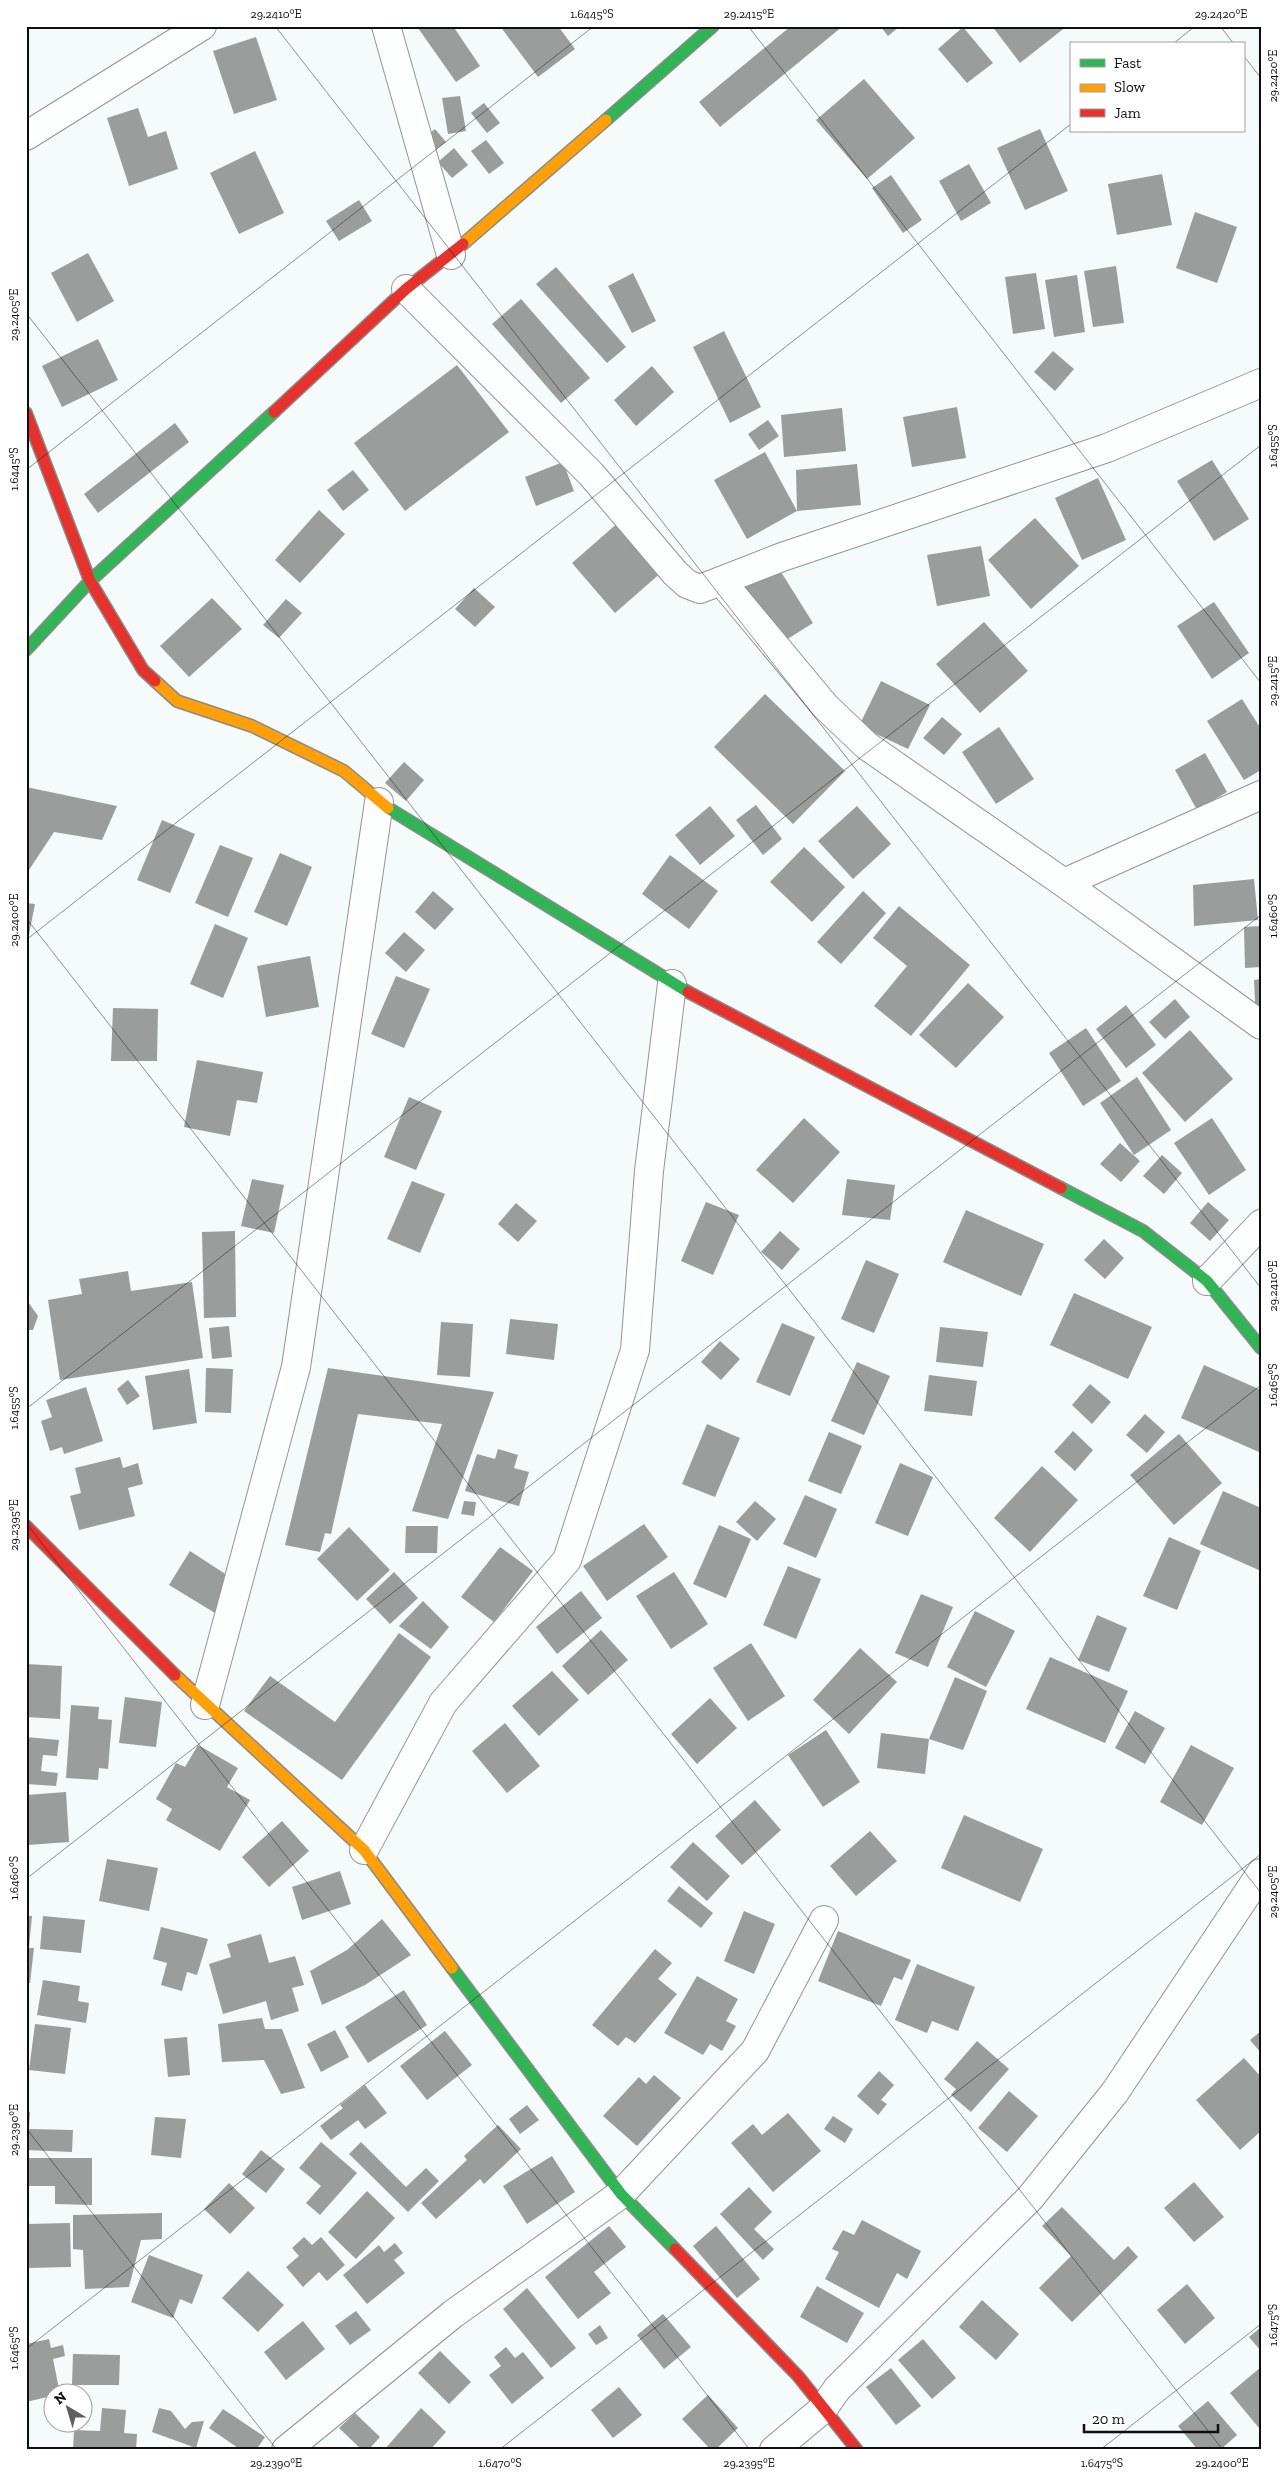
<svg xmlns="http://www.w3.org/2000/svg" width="1287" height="2476" viewBox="0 0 1287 2476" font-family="'Zilla Slab',serif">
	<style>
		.building { fill: #999e9c }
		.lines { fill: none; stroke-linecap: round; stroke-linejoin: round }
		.street-casing { stroke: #929594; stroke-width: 30 }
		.fast-casing { stroke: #888b8b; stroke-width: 14 }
		.slow-casing { stroke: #888b8b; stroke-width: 14 }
		.jam-casing { stroke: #888b8b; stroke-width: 14 }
		.street { stroke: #fdfefe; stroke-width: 28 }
		.fast { stroke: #30b455; stroke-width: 11 }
		.slow { stroke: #ff9f0a; stroke-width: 11 }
		.jam { stroke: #e5322d; stroke-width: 11 }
		.ticks { fill: none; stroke: #0e0e0e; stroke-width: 1; stroke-opacity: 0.45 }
		.neatline { fill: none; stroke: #0e0e0e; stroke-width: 2 }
		.ticks-label { font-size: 12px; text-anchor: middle; fill: #0e0e0e }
	</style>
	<rect width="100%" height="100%" fill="#f4fbfa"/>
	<!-- building -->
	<path class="building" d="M421 26H453L480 66 456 82 418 28Z
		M500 26H558L575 49 538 77Z
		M791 26H843L720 127 699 102Z
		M880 26H900L888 36Z
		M992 26H1067L1020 63Z
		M963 27 993 63 967 83 938 49Z
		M256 37 277 100 234 114 213 51Z
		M864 79 915 138 867 179 816 120Z
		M460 96 466 131 448 134 442 98Z
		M484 103 500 123 487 133 471 113Z
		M138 108 148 137 166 131 178 169 129 186 107 118Z
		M435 129 446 142 435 150 425 137Z
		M1040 129 1068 191 1025 210 997 148Z
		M486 140 504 163 489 174 471 151Z
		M454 148 468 165 452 178 438 162Z
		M255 151 284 213 239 234 210 173Z
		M969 164 991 203 961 221 939 181Z
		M1162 174 1172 225 1117 235 1108 184Z
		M891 175 922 220 903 233 872 188Z
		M359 200 372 221 339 241 326 221Z
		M1195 212 1237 227 1217 283 1176 268Z
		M88 253 114 301 77 322 51 273Z
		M1116 266 1124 323 1093 327 1084 271Z
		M556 267 626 347 607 363 536 284Z
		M633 273 656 321 632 333 608 286Z
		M1036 273 1045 329 1013 334 1005 277Z
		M1077 275 1085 332 1054 337 1045 280Z
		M521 299 590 378 561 403 492 324Z
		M724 331 761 407 730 423 693 347Z
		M98 339 118 380 62 407 42 366Z
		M1053 351 1074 369 1055 391 1034 372Z
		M457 365 509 432 405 511 354 443Z
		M652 366 674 392 636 426 614 400Z
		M957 407 966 458 912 467 903 417Z
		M842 408 846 451 784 457 781 415Z
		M768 420 779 436 759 450 748 434Z
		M175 423 189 442 98 513 84 494Z
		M765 452 797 511 747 539 714 480Z
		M1212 460 1249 519 1214 541 1177 481Z
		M563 462 574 491 536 506 525 477Z
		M857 464 861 505 797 511 796 470Z
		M353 470 369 490 343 511 327 490Z
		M1098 478 1126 540 1082 560 1055 498Z
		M319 510 345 534 300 583 275 560Z
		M1035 518 1079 566 1031 609 988 560Z
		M620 521 663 571 615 613 572 563Z
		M981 546 990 596 937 606 927 555Z
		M776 564 813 623 778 645 741 586Z
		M474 588 495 607 475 627 455 609Z
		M212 598 242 629 189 677 160 646Z
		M286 599 302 613 279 638 263 625Z
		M1214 602 1249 653 1212 679 1177 626Z
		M984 622 1028 671 980 713 936 664Z
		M881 681 930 705 908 749 859 726Z
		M765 694 845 771 793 824 714 747Z
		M1242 699 1261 729V770L1244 780 1207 721Z
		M942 717 962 734 944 755 923 738Z
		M999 727 1034 779 996 804 962 752Z
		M1205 753 1227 792 1197 810 1175 770Z
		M404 762 424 780 406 801 385 783Z
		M26 787 117 806 102 840 54 832 29 870 26 868Z
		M756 805 782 839 763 855 736 820Z
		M710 806 735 836 700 865 675 835Z
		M857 806 891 844 853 879 818 841Z
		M162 820 195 834 170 893 137 880Z
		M220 845 253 858 228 917 195 903Z
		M804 847 845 887 812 922 770 882Z
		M280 853 312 867 287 926 254 912Z
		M670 855 718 891 689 929 642 894Z
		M1254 879 1258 920 1194 926 1193 885Z
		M433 891 454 909 435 930 415 912Z
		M863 891 886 913 841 964 817 942Z
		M26 903 35 904 27 945H26Z
		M899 906 970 965 911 1036 874 1006 907 966 873 938Z
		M215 924 248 938 223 998 190 984Z
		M1261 926V967L1245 968 1244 927Z
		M404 932 425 950 406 972 385 953Z
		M310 956 319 1007 266 1017 257 966Z
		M396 976 430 989 404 1048 371 1034Z
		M1261 979V1020L1256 1021 1254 980Z
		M968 983 1004 1017 956 1068 919 1035Z
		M1175 999 1190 1017 1165 1039 1149 1022Z
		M1126 1005 1156 1045 1126 1068 1096 1029Z
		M113 1008 158 1009 157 1061H111Z
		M1086 1028 1121 1081 1083 1106 1049 1053Z
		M1190 1030 1233 1079 1185 1122 1142 1073Z
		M197 1060 263 1072 257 1103 237 1100 230 1136 184 1127Z
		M1137 1077 1171 1130 1134 1155 1100 1103Z
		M409 1097 442 1111 416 1170 384 1157Z
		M804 1118 840 1152 793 1203 756 1170Z
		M1212 1118 1246 1170 1209 1195 1174 1143Z
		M1120 1143 1140 1161 1121 1182 1100 1164Z
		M1162 1155 1182 1173 1164 1194 1143 1176Z
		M252 1179 284 1185 274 1233 241 1226Z
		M847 1179 895 1185 890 1220 842 1215Z
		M412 1181 445 1194 420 1253 387 1239Z
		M706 1202 739 1215 713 1275 681 1261Z
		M1208 1202 1229 1220 1210 1241 1190 1223Z
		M516 1203 537 1221 518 1242 498 1224Z
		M966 1210 1044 1244 1021 1296 943 1262Z
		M235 1231 236 1317 204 1318 202 1232Z
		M780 1231 800 1249 782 1270 761 1252Z
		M1104 1239 1124 1258 1105 1279 1084 1260Z
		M866 1260 899 1274 874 1333 841 1319Z
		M128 1271 131 1291 192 1282 203 1358 60 1380 48 1300 82 1294 79 1279Z
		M1074 1293 1152 1327 1128 1379 1050 1345Z
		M26 1299 38 1316 33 1330H26Z
		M510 1319 558 1324 554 1360 506 1354Z
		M441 1322 473 1324 470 1377 437 1375Z
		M782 1323 815 1337 790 1396 756 1382Z
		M229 1326 232 1357 212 1359 209 1328Z
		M940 1327 988 1332 983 1367 936 1362Z
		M720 1341 740 1359 721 1380 701 1362Z
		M857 1362 890 1376 864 1435 831 1421Z
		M1204 1365 1261 1390 1259 1452 1181 1418Z
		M206 1368 233 1369 231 1413 205 1412Z
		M328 1368 494 1392 448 1519 412 1511 442 1424 358 1414 331 1534 325 1533 320 1552 285 1545Z
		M189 1369 197 1423 153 1430 145 1376Z
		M929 1375 977 1381 972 1416 924 1411Z
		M128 1380 140 1396 127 1405 117 1389Z
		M1090 1384 1111 1402 1092 1424 1072 1405Z
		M86 1387 103 1441 64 1454 62 1447 50 1451 41 1421 52 1417 46 1400Z
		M1145 1414 1165 1432 1147 1453 1126 1435Z
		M707 1424 740 1438 715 1497 682 1484Z
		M1073 1431 1093 1450 1075 1471 1054 1452Z
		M829 1432 862 1446 841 1494 808 1481Z
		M1179 1434 1222 1483 1174 1525 1130 1475Z
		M498 1449 518 1455 514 1468 529 1472 519 1506 465 1491 477 1454 495 1459Z
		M120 1457 123 1468 138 1463 143 1484 128 1488 135 1516 79 1530 70 1496 81 1493 75 1468Z
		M900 1463 933 1477 908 1536 875 1523Z
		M1042 1466 1078 1500 1030 1552 994 1518Z
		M1223 1491 1261 1508V1571L1200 1544Z
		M805 1495 837 1509 816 1558 783 1544Z
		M464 1501 476 1502 474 1516 461 1514Z
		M755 1501 776 1519 757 1541 736 1522Z
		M644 1524 668 1557 607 1601 583 1566Z
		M719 1525 751 1539 726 1598 693 1584Z
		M406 1526H438L437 1553H405Z
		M349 1527 390 1570 357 1601 317 1559Z
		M1169 1537 1201 1551 1177 1610 1143 1596Z
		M500 1547 533 1571 494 1622 461 1597Z
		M190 1551 236 1581 215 1613 169 1585Z
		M788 1566 821 1579 796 1639 763 1625Z
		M394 1572 418 1598 390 1624 366 1599Z
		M674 1572 708 1624 671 1649 636 1596Z
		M581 1591 602 1618 557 1654 536 1627Z
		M921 1594 953 1607 928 1667 895 1653Z
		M423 1601 449 1627 431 1649 399 1626Z
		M975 1611 1015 1631 986 1687 947 1667Z
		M1097 1615 1127 1628 1109 1672 1078 1660Z
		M601 1630 628 1660 588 1695 562 1666Z
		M399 1633 431 1657 342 1780 244 1711 270 1676 335 1722Z
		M751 1643 785 1696 748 1721 713 1668Z
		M860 1648 897 1682 849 1734 813 1700Z
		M1050 1657 1128 1691 1105 1743 1026 1709Z
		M26 1664 62 1666 60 1719 26 1717Z
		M552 1671 579 1700 539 1736 512 1706Z
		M955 1677 987 1691 963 1750 929 1739Z
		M125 1697 162 1702 156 1747 119 1743Z
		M710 1698 737 1728 697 1764 671 1734Z
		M71 1705 99 1707 98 1719 112 1720 108 1769 99 1768 98 1780 66 1778Z
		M1135 1711 1165 1728 1145 1764 1115 1748Z
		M505 1723 540 1766 507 1793 472 1751Z
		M826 1730 860 1782 823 1807 788 1755Z
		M881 1733 929 1739 925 1774 877 1768Z
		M26 1737 59 1740 57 1756 43 1755 41 1771 58 1773 56 1786 26 1784Z
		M198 1745 238 1768 227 1787 250 1800 220 1851 166 1820 172 1809 156 1799 176 1763 185 1767Z
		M1191 1745 1234 1768 1202 1825 1160 1802Z
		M66 1792 69 1842 28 1845 26 1795Z
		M755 1800 781 1830 742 1865 715 1836Z
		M964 1815 1043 1849 1020 1902 941 1868Z
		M282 1821 309 1851 269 1887 242 1857Z
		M870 1831 897 1861 856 1896 830 1866Z
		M693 1842 730 1876 707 1901 670 1867Z
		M107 1859 158 1868 149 1911 99 1901Z
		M340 1871 351 1904 302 1920 292 1887Z
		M679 1886 713 1913 701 1928 667 1901Z
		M744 1911 775 1924 754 1974 724 1961Z
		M26 1916H32L29 1948H34L30 1983H26Z
		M43 1916 85 1920 81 1953 40 1949Z
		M382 1919 411 1955 365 1985 322 2005 310 1971 347 1950Z
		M161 1927 208 1939 197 1975 187 1972 182 1991 161 1985 167 1963 153 1959Z
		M838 1931 911 1960 902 1980 894 1977 881 2006 818 1981Z
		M261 1934 269 1963 295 1956 304 1985 292 1988 299 2011 271 2020 266 2001 223 2014 209 1964 231 1957 227 1944Z
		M655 1949 672 1963 658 1979 677 1994 635 2043 626 2037 618 2046 592 2025Z
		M917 1964 975 1987 958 2031 932 2021 927 2033 895 2020Z
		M697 1976 738 1999 726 2021 736 2026 722 2051 710 2044 703 2055 664 2033Z
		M43 1980 80 1986 78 2001 89 2003 86 2023 37 2015Z
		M404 1990 427 2025 368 2063 345 2027Z
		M262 2018 265 2029H282L305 2088 281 2094 264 2060 222 2062 218 2024Z
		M35 2024 71 2028 65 2074 29 2070Z
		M335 2030 349 2057 321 2072 307 2044Z
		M445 2031 472 2065 427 2100 400 2066Z
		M1261 2031V2053L1250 2040Z
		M187 2037 190 2075 168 2077 164 2039Z
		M977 2041 1009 2069 971 2112 951 2095 956 2089 944 2079Z
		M1244 2058 1261 2077V2131L1240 2150 1196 2100Z
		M879 2071 894 2085 881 2100 887 2104 878 2115 857 2096Z
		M654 2075 681 2098 637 2146 603 2116 639 2077 646 2084Z
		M365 2085 387 2113 365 2129 358 2120 331 2140 320 2126 343 2108 340 2105Z
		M1009 2091 1038 2116 1007 2152 978 2128Z
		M527 2105 539 2120 520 2134 509 2119Z
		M26 2112H30L29 2129 73 2130 72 2152 26 2150Z
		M788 2113 821 2151 773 2192 731 2143 753 2124 762 2135Z
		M833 2116 853 2129 845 2143 824 2129Z
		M155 2117 186 2119 181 2158 151 2155Z
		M498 2125 521 2149 484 2184 480 2179 436 2219 421 2203 467 2160 464 2156Z
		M321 2142 357 2173 320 2215 306 2203 321 2186 299 2168Z
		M361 2142 406 2187 426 2168 439 2181 408 2212 349 2154Z
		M261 2150 285 2169 266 2193 242 2174Z
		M552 2156 575 2192 527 2224 503 2186Z
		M26 2158H92V2205L55 2204V2186H26Z
		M1194 2182 1224 2217 1194 2242 1164 2208Z
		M229 2183 255 2208 230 2234 204 2209Z
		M749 2187 772 2212 754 2229 774 2249 763 2260 720 2214Z
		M367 2191 395 2218 356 2259 328 2232Z
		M1062 2207 1114 2260 1128 2246 1138 2257 1072 2322 1039 2288 1071 2256 1042 2226Z
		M162 2213V2239L141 2240 129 2287 85 2289 83 2250 73 2249V2215Z
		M862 2220 921 2251 907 2279 897 2273 879 2308 825 2279 839 2252 832 2249 843 2230 854 2235Z
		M70 2223 71 2267 26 2268V2224Z
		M609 2226 626 2247 594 2272 611 2293 578 2319 545 2277Z
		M716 2226 760 2279 737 2298 693 2246Z
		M304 2237 312 2245 321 2237 345 2265 327 2281 319 2272 303 2287 286 2267 299 2256 292 2248Z
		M395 2243 403 2253 394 2260 405 2273 367 2304 343 2275 379 2245 384 2252Z
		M149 2255 203 2275 192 2304 180 2299 173 2318 131 2302Z
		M248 2271 284 2305 258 2332 222 2298Z
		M1187 2284 1215 2318 1185 2344 1157 2310Z
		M817 2286 864 2313 847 2343 800 2317Z
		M527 2288 576 2348 551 2368 503 2309Z
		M982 2300 1019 2334 996 2360 959 2327Z
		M356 2311 371 2330 350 2345 335 2326Z
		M663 2314 691 2347 664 2369 637 2335Z
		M303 2321 325 2349 286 2380 264 2352Z
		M600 2325 608 2338 596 2345 588 2334Z
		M1261 2327V2351L1249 2337Z
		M49 2339 51 2348 63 2345 65 2356 53 2359 60 2394H52V2396L26 2402V2344Z
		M923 2339 956 2378 932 2399 898 2360Z
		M506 2347 515 2358 523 2352 544 2378 512 2404 489 2375 501 2366 494 2357Z
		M440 2351 471 2382 449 2404 418 2373Z
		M73 2354 120 2355 119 2385H72Z
		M1261 2367V2426L1259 2428 1230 2393Z
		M891 2368 921 2406 896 2425 866 2387Z
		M619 2387 642 2415 613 2438 591 2410Z
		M708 2395 738 2428 715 2450H711L682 2419Z
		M1208 2401 1237 2435 1220 2450H1198L1178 2426Z
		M102 2408 126 2410 124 2433 137 2434 136 2450H73L74 2430 100 2431Z
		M159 2408 171 2411 185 2429 192 2422 204 2421 196 2448 152 2432Z
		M421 2408 446 2432 430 2450H384Z
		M223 2409 265 2437 256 2450H241L209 2428Z
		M355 2413 380 2437 368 2450H362L339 2428Z"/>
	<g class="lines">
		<!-- street casing -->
		<g class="street-casing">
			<path id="street" d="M386 26 451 255
				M26 136 202 26
				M406 289 591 474 675 573 687 584 700 589 782 557 1107 448 1261 383
				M722 582 825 706 867 746 1064 883 1261 1025
				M1064 883 1261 795
				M1207 1281 1261 1224
				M205 1705 296 1367 379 802
				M364 1850 443 1703 567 1560 635 1350 649 1171 672 984
				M286 2450 453 2314 621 2194 755 2051 824 1920
				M774 2450 823 2409 837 2389 1030 2198 1115 2092 1261 1873"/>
		</g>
		<!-- fast casing -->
		<g class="fast-casing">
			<path id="fast" d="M606 120 713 26
				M26 650 90 581 274 412
				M388 808 688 992
				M1061 1188 1143 1231 1207 1281 1261 1348
				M452 1968 621 2194 675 2249"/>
		</g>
		<!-- slow casing -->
		<g class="slow-casing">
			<path id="slow" d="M463 244 606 120
				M155 681 177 701 252 726 344 771 388 808
				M175 1675 364 1850 452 1968"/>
		</g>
		<!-- jam casing -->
		<g class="jam-casing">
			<path id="jam" d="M274 412 406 289 463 244
				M26 413 90 581 143 670 155 681
				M688 992 1061 1188
				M26 1526 175 1675
				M675 2249 798 2376 857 2450"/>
		</g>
		<!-- street -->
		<use href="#street" class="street"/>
		<!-- fast -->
		<use href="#fast" class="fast"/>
		<!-- slow -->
		<use href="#slow" class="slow"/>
		<!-- jam -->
		<use href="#jam" class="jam"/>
	</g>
	<!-- ticks -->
	<path class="ticks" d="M275 26 1261 1288M748 26 1261 683M1220 26 1234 44M1173 44 1195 26M1243 55 1261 78M26 313 1261 1893M26 470 594 26M26 918 1223 2450M26 940 1071 124M26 1409 1261 445M26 1523 750 2450M26 1879 1261 915M26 2128 277 2450M26 2349 1261 1385M499 2450 1261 1854M1100 2450 1261 2324"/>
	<!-- border -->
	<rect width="1287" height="2476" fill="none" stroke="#ffffff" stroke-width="55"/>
	<!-- legend -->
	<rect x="1070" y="42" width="175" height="90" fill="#ffffff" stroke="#9f9f9f"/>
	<rect x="1080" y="59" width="25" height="8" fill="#30b455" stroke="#9f9f9f"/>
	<text x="1114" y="68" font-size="15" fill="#0e0e0e">Fast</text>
	<rect x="1080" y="84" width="25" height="8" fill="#ff9f0a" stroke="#9f9f9f"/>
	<text x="1114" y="92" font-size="15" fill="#0e0e0e">Slow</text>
	<rect x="1080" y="109" width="25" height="8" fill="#e5322d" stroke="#9f9f9f"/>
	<text x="1114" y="118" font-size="15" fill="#0e0e0e">Jam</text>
	<!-- north arrow -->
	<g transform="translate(68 2408) rotate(322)"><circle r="24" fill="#ffffff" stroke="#9f9f9f"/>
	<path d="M0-4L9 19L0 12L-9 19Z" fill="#5e6161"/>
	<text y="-8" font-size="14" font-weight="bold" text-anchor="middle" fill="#0e0e0e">N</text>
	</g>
	<!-- scale -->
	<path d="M1084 2424v8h134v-8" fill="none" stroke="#0e0e0e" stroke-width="2.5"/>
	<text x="1092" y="2424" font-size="15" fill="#0e0e0e" stroke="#ffffff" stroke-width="4" paint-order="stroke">20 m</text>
	<rect x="28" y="28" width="1232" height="2420" class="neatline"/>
	<g class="ticks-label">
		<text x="276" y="18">29.2410°E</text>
		<text x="592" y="18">1.6445°S</text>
		<text x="749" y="18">29.2415°E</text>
		<text x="1221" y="18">29.2420°E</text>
		<text transform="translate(1273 76) rotate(-90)" y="4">29.2420°E</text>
		<text transform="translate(14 315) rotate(-90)" y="4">29.2405°E</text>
		<text transform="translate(1273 446) rotate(-90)" y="4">1.6455°S</text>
		<text transform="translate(14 469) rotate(-90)" y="4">1.6445°S</text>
		<text transform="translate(1273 681) rotate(-90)" y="4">29.2415°E</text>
		<text transform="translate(1273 916) rotate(-90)" y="4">1.6460°S</text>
		<text transform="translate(14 920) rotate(-90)" y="4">29.2400°E</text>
		<text transform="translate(1273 1286) rotate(-90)" y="4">29.2410°E</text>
		<text transform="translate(1273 1385) rotate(-90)" y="4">1.6465°S</text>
		<text transform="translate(14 1408) rotate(-90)" y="4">1.6455°S</text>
		<text transform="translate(14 1525) rotate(-90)" y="4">29.2395°E</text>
		<text transform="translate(14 1878) rotate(-90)" y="4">1.6460°S</text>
		<text transform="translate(1273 1892) rotate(-90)" y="4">29.2405°E</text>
		<text transform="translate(14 2130) rotate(-90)" y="4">29.2390°E</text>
		<text transform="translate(1273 2325) rotate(-90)" y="4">1.6475°S</text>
		<text transform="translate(14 2348) rotate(-90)" y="4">1.6465°S</text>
		<text x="276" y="2467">29.2390°E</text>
		<text x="500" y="2467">1.6470°S</text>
		<text x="749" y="2467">29.2395°E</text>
		<text x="1102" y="2467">1.6475°S</text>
		<text x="1222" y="2467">29.2400°E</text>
	</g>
</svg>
